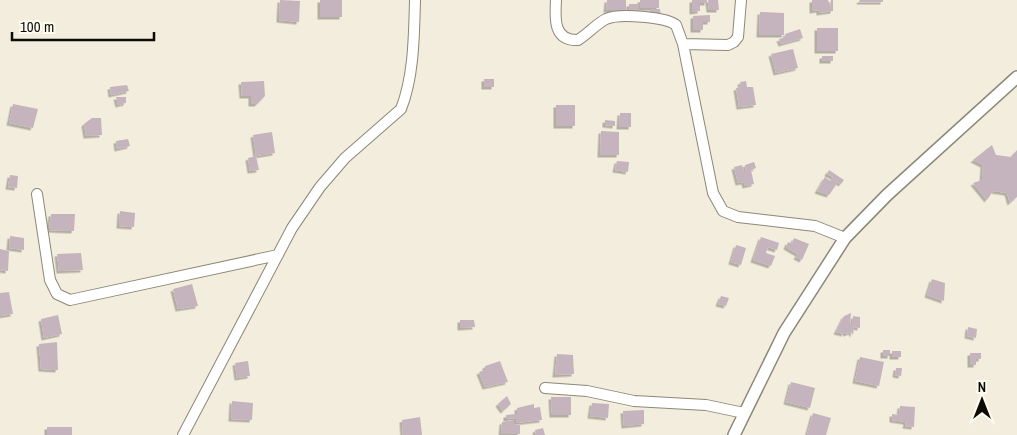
<svg xmlns="http://www.w3.org/2000/svg" width="1017" height="435" viewBox="0 0 1017 435" font-family="'Archivo Narrow',sans-serif">
	<style>
		.building { fill: #c5b4bd; filter: url(#shadow) }
		.lines { fill: none; stroke-linecap: round; stroke-linejoin: round }
		.minor-casing { stroke: #8c8778; stroke-width: 12 }
		.tertiary-casing { stroke: #8c8778; stroke-width: 14 }
		.minor { stroke: #fff; stroke-width: 10 }
		.tertiary { stroke: #fff; stroke-width: 11 }
	</style>
	<defs>
		<filter id="shadow"><feDropShadow dx="-2.5" dy="2.5" stdDeviation="0" flood-color="#0004"/></filter>
	</defs>
	<rect width="100%" height="100%" fill="#f3eddd"/>
	<!-- building -->
	<path class="building" d="M280 0 300 1 299 22 279 20Z
		M320 0H342V17H320Z
		M607 0H626V10H606Z
		M640 0H659V8H640Z
		M692 0H707V3H700V11L692 12Z
		M708 0H718L719 10H709Z
		M812 0H828L830 7 831 0H833V11L819 13V10L812 11Z
		M860 0H883V2H859Z
		M629 4H639V16H629Z
		M650 9H660L661 16H650Z
		M760 12 784 13V35H759Z
		M710 15V22H703V30H693V16Z
		M817 28H838V51H817Z
		M800 29 803 38 781 44 779 39 786 37 785 34Z
		M793 49 798 68 776 73 771 54Z
		M822 56H833V61H822Z
		M484 79H494V87H484Z
		M264 81 265 96 257 104H251V96H242L241 82Z
		M746 81 747 87H753L756 105 739 107 736 88 741 87 740 82Z
		M127 85 129 91 111 95 110 87Z
		M116 97H126V103L118 105Z
		M13 104 38 109 33 128 9 123Z
		M556 105H575V126H556Z
		M620 113H631V127H619Z
		M92 118H101L102 135 86 136 84 124Z
		M605 120 615 121V126L605 125Z
		M601 131 619 132V155H600Z
		M272 132 275 153 256 156 253 135Z
		M128 139 130 146 117 149 116 141Z
		M992 145 996 155 1011 157 1017 150V197L1010 203 1007 193 993 191 987 200 973 183 982 180 983 165 973 160Z
		M256 156 259 170 250 171 248 158Z
		M617 161 629 162 628 172 615 170Z
		M754 162 756 168 751 170 754 184 745 186 744 182 738 183 734 167 742 165 744 172H746L745 165Z
		M829 170 844 180 841 184 838 182 829 195 817 191 825 177 830 181 833 177 827 174Z
		M10 175 18 176 17 188 8 187Z
		M120 211 135 213 134 227 119 226Z
		M51 214H75L74 231 49 230Z
		M10 236 24 238V250L9 248Z
		M761 237 779 243 777 250 768 247 766 253 775 256 771 266 753 260Z
		M794 238 809 244 802 260 796 257 798 254 786 247 788 242 792 244Z
		M736 245 746 248 741 265 731 262Z
		M0 249 9 251 8 271 0 270Z
		M81 253 83 270 59 271 57 254Z
		M932 279 945 283 944 301 927 295Z
		M192 284 198 306 178 309 173 289Z
		M9 292 13 314 0 316V293Z
		M721 296 729 298 726 306 718 304Z
		M851 313 850 323H852L853 316 860 317V328L854 327 853 335 851 332 846 334 844 331V334L836 332 844 316Z
		M58 315 62 334 44 338 41 319Z
		M460 320H474L475 327 460 328Z
		M968 327 977 329 976 338 967 336Z
		M57 342 58 370 41 369 39 344Z
		M883 350H890V356H883Z
		M892 351H901V357H892Z
		M970 353H981V359H976V365H970Z
		M557 354 573 355 574 374 555 375Z
		M860 357 884 362 879 386 855 381Z
		M248 361 250 376 237 378 235 363Z
		M500 361 508 382 485 387 479 372 485 370V366Z
		M896 368H902L901 376 895 375Z
		M791 382 815 388 810 408 786 402Z
		M507 396 511 404 503 411 498 404Z
		M551 397H571V415H552Z
		M232 401 253 403 252 420 231 419Z
		M592 403 609 404 608 418 590 416Z
		M534 404V408L540 407 542 420 516 423V418L506 419V415L517 414V408Z
		M900 406 915 407 914 427 905 426 906 422 892 420V414L899 415Z
		M644 410V424L624 426 623 411Z
		M813 413 831 418 826 435H807Z
		M420 417 422 435H403L402 420Z
		M514 420V424L520 425V434H501L502 422Z
		M47 427H72V435H47Z
		M543 428 545 435H536L535 430Z"/>
	<g class="lines">
		<!-- minor casing -->
		<g class="minor-casing">
			<path id="minor" d="M556 0C555 18 553 41 578 40 588 34 596 24 606 19 619 13 666 17 676 25L683 44 713 193 723 211 738 217 815 226 845 238
				M683 44 728 45 734 42 738 37 741 0
				M37 194 50 280 57 294 70 300 278 255
				M545 388 587 391 634 401 706 405 744 413
				M183 435 292 228 320 187 345 158 401 109C414 76 414 35 415 0"/>
		</g>
		<!-- tertiary casing -->
		<g class="tertiary-casing">
			<path id="tertiary" d="M734 435 784 333 845 238 887 195 1017 77"/>
		</g>
		<!-- minor -->
		<use href="#minor" class="minor"/>
		<!-- tertiary -->
		<use href="#tertiary" class="tertiary"/>
	</g>
	<!-- north arrow -->
	<g transform="translate(982 400)" stroke="#fefbf1" stroke-width="4" paint-order="stroke">
	<path d="M0-4L9 19L0 12L-9 19Z" fill="#0d0b06"/>
	<text y="-8" font-size="14" font-weight="bold" text-anchor="middle" fill="#0d0b06">N</text>
	</g>
	<!-- scale -->
	<path d="M12 32v8h142v-8" fill="none" stroke="#0d0b06" stroke-width="2.5"/>
	<text x="20" y="32" font-size="15" fill="#0d0b06" stroke="#fefbf1" stroke-width="4" paint-order="stroke">100 m</text>
</svg>
